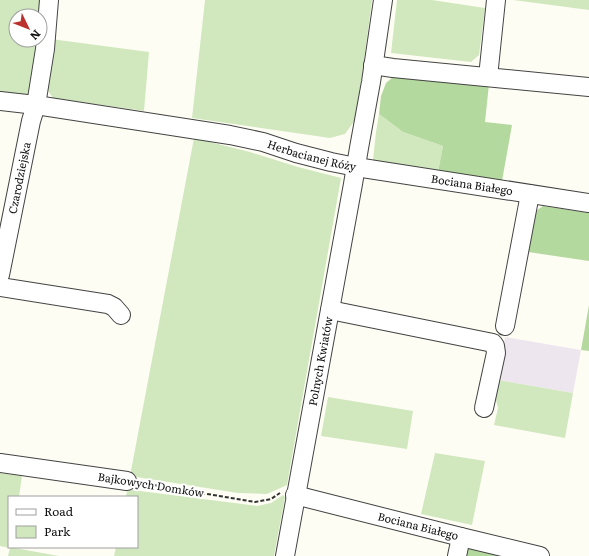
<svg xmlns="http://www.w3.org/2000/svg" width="589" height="556" viewBox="0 0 589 556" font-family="Literata,serif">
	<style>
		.industrial { fill: #eee6ee }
		.green { fill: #d1e8be }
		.forest { fill: #b4d99e }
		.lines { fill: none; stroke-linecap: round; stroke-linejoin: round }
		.minor-casing { stroke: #434343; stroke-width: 20 }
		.path { stroke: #323232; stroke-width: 2; stroke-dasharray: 4 2; stroke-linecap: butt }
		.minor { stroke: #fff; stroke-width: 18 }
		.labels { text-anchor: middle; stroke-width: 4; stroke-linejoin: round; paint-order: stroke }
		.street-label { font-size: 11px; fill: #101010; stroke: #fff }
	</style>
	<rect width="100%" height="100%" fill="#fefdf4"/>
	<!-- industrial -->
	<path class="industrial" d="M505 337 581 350 573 393 498 380Z"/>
	<!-- green -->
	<path class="green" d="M0 0H42L40 16H16V40H37L29 95H0Z
		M205 0H372L363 68 355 120 345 134 330 138 192 118Z
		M397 0H432L485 8 479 55 471 62 391 53Z
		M513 0H589V10Z
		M51 39 149 52 144 111 53 98 46 88Z
		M379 114 403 132 443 146 438 172 373 160 376 132Z
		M194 138 250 152 298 167 341 178 287 485 267 494 238 493 130 476Z
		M498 380 573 393 565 438 494 425 498 408 495 396Z
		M328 397 413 411 407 449 321 436Z
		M435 453 485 461 472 525 421 514Z
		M0 473 22 476 19 497H9V547L59 556H8L10 548 0 546Z
		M132 490 257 506 271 503 283 495 285 497 274 556H114L116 547H137V497H126L127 491Z"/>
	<!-- forest -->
	<path class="forest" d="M393 77 489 84 485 122 512 125 502 181 438 172 443 146 403 132 379 114 381 96 386 83Z
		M543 206 589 213V261L528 252 533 213Z
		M589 305V351L581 350Z
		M475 545 520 556H463L464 552Z"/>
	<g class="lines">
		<!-- minor casing -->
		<g class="minor-casing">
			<g id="minor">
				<path d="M373 65 393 68 589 87"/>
				<path d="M488 77 496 0"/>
				<path id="s1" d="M0 101 36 105 230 135 263 142 296 153 331 162 356 167 589 203"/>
				<path id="s2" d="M0 275 31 121 36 105 45 49 49 0"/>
				<path d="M0 287 108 304 114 307 121 315"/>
				<path d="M330 310 493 343 495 346 496 353 484 408"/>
				<path d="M505 326 530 194"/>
				<path d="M0 463 127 481"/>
				<path id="s3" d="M295 495 461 537 540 556"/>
				<path id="s4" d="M285 556 353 184 359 148 371 82 383 0"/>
				<path d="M457 556 461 537"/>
			</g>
		</g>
		<!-- path -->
		<path class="path" d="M142 483 255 502 271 499 280 493"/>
		<!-- minor -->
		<use href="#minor" class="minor"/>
	</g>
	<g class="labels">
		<!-- street labels -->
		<g class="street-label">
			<text dy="4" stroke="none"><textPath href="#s1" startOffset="317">Herbacianej Róży</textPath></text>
			<text dy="4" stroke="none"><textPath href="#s2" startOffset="99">Czarodziejska</textPath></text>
			<text dy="4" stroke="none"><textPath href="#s1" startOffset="480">Bociana Białego</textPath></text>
			<text dy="4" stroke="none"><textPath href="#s4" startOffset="198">Polnych Kwiatów</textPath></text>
			<text transform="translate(151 485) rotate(9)" y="4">Bajkowych Domków</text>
			<text dy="4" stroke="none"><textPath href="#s3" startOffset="127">Bociana Białego</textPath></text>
		</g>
	</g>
	<!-- legend -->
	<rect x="8" y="496" width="130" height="52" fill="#ffffff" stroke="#9f9f9f"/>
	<rect x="16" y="509" width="20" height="6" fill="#ffffff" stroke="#9f9f9f"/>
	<text x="44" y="516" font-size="12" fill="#101010">Road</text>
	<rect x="16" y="526" width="20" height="12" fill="#d1e8be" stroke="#9f9f9f"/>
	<text x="44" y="536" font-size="12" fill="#101010">Park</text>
	<!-- north arrow -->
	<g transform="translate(28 28) rotate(133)"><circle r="19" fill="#ffffff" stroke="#9f9f9f"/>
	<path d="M0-3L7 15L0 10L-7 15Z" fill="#bb312d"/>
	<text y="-6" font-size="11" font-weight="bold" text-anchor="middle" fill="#101010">N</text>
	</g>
</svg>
